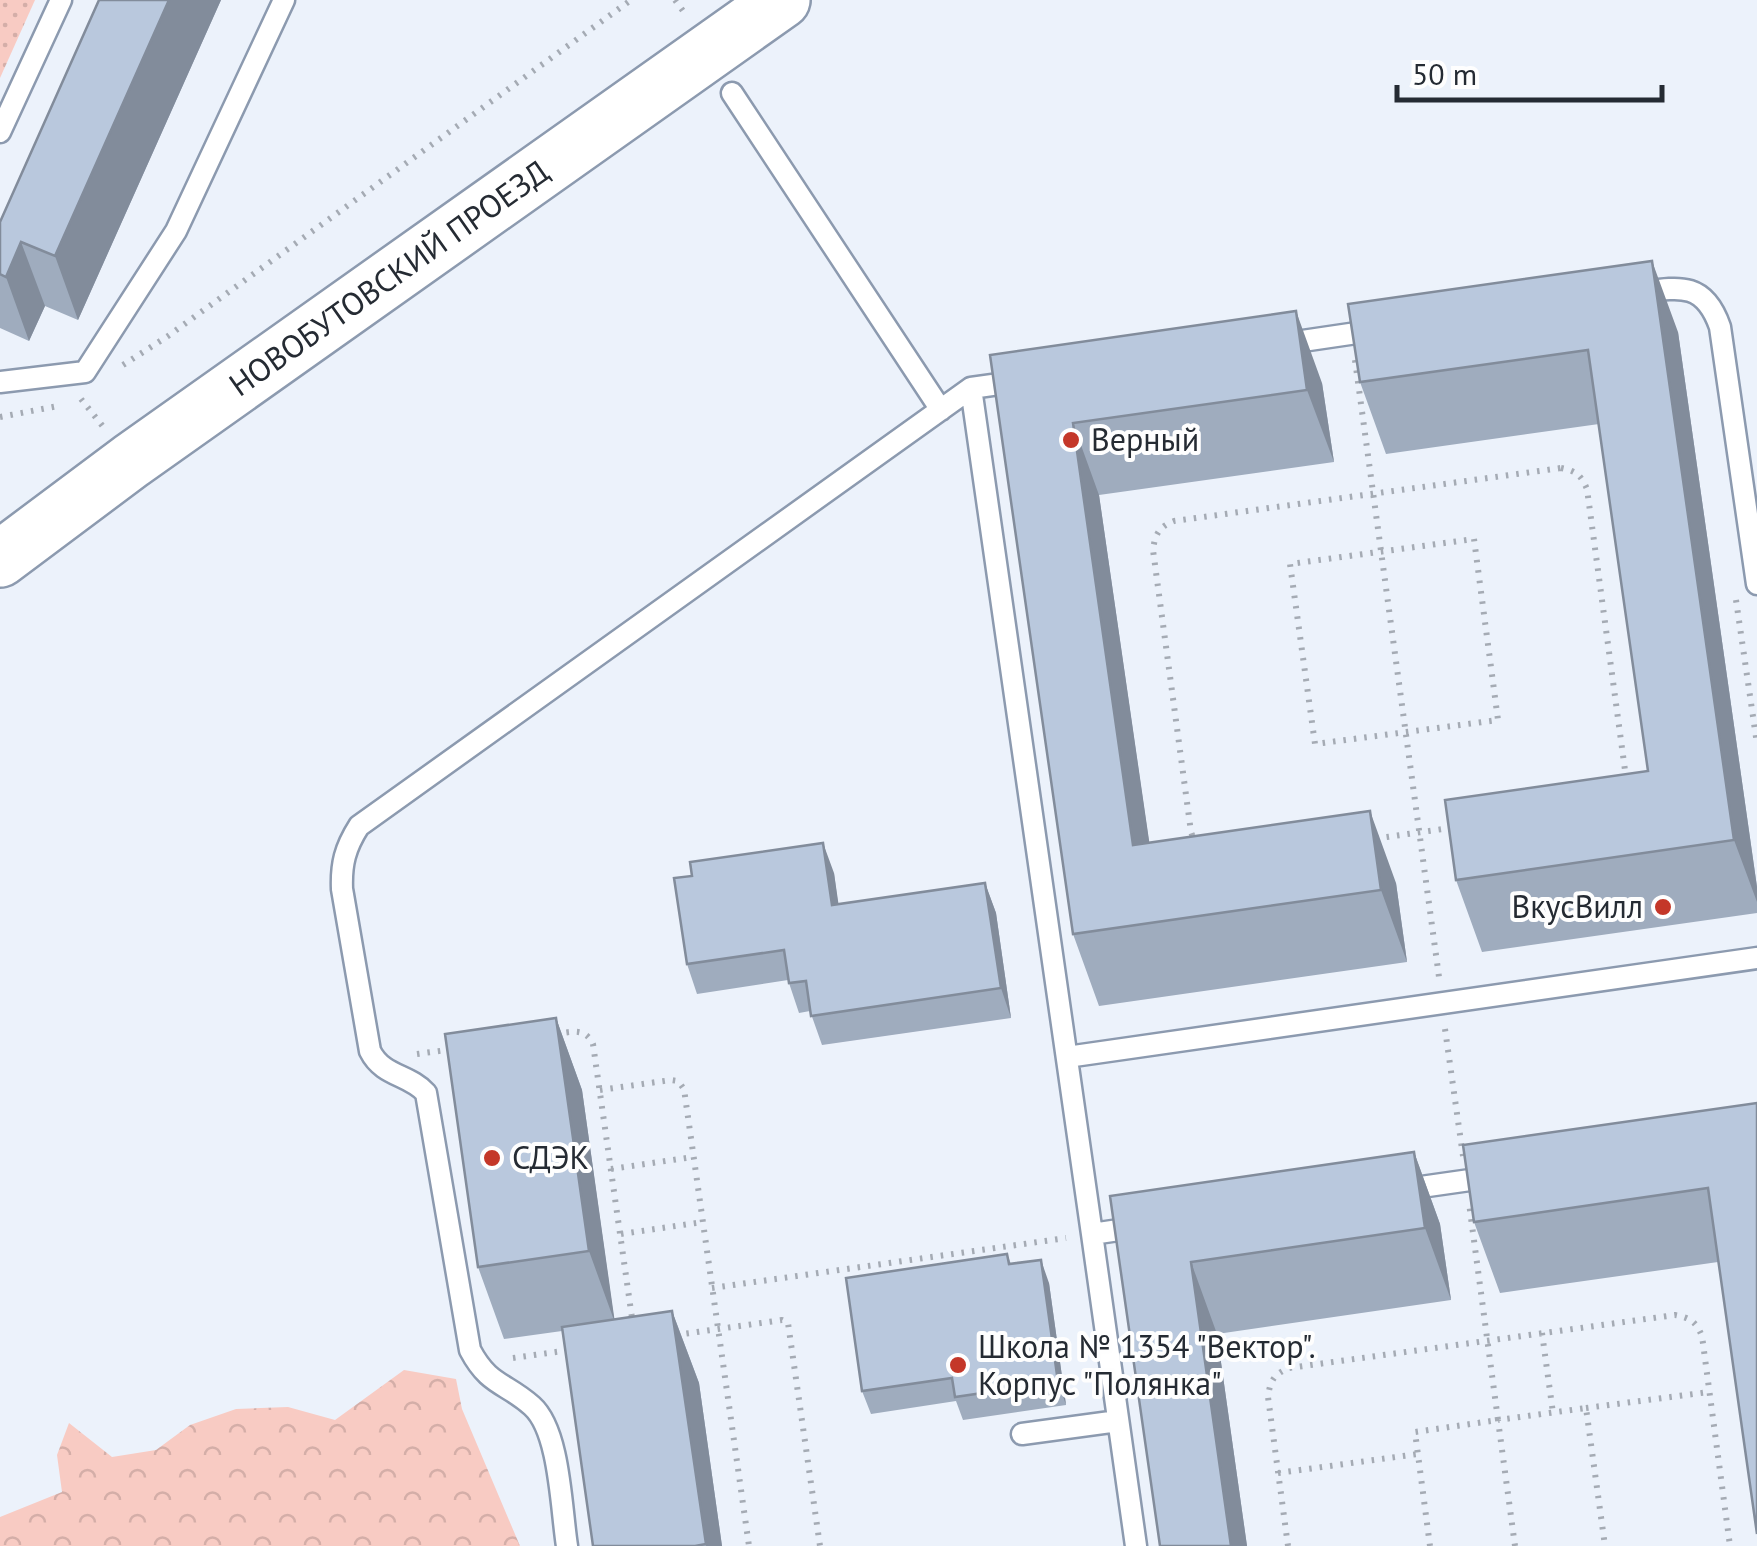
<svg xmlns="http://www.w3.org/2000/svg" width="1757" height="1546" viewBox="0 0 1757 1546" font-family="'PT Sans',sans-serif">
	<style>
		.forest { fill: url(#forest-crowns) }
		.park { fill: url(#park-dots) }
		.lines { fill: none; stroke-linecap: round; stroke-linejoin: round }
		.lane-casing { stroke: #8c9aaf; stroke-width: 25 }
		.secondary-casing { stroke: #8c9aaf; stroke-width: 60 }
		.path { stroke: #a5abb4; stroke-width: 6; stroke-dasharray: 2.5 8; stroke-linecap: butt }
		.lane { stroke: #fff; stroke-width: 20 }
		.secondary { stroke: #fff; stroke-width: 55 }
		.wall { fill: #9facbe }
		.shaded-wall { fill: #828c9b }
		.building { fill: #b9c8dd; stroke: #828c9b; stroke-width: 2.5 }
		.poi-dot { fill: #c43729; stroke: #fefefe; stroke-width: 4 }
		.labels { text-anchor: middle; stroke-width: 8; stroke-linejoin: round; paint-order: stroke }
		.street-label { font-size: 32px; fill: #252b33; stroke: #fefefe }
		.poi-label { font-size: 32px; fill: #252b33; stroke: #fefefe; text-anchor: start }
	</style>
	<defs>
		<pattern id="forest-crowns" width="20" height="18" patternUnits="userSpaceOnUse" patternTransform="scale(2.5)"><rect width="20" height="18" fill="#f8cbc3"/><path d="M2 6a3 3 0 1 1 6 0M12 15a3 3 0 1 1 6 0" fill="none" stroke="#d4aea8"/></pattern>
		<pattern id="park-dots" width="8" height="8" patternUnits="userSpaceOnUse" patternTransform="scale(2.5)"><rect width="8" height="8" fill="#f8cbc3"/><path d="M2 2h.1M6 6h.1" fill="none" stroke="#d4aea8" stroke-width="1.8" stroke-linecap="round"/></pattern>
	</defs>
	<rect width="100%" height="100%" fill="#ecf2fb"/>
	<!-- forest -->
	<path class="forest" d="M404 1370 456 1379 462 1409 520 1546H0V1517L62 1492 57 1455 69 1423 112 1457 156 1450 190 1425 236 1409 288 1407 335 1420Z"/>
	<!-- park -->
	<path class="park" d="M0 0H35L0 78Z"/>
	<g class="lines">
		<!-- lane casing -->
		<g class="lane-casing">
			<path id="lane" d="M732 93 941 410
				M0 132 61 0
				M1638 293C1679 287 1704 281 1720 327L1757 584
				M1282 344 1377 330
				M1021 381 971 388 1092 1234
				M0 382 85 372 176 231 284 0
				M1067 1057 1757 958
				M1400 1190 1491 1177
				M1022 1434 1118 1421
				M567 1546C561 1508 560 1431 532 1406 505 1382 489 1386 470 1350L426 1093C409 1074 383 1077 370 1051L342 889C341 864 345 848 359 826L971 388
				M1136 1546 1092 1234 1139 1227"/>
		</g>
		<!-- secondary casing -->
		<g class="secondary-casing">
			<g id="secondary">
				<path id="s1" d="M0 559 131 461 782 0"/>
			</g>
		</g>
		<!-- path -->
		<path class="path" d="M675 0 686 15
			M1355 360 1439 977
			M123 365 168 336 631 0
			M81 399 105 429
			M0 417 58 406
			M1561 468C1576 471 1581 475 1587 489L1627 785 1626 796 1619 804 1225 860C1203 859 1198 851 1191 832L1153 550C1155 534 1159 527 1174 521Z
			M1474 539 1498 720 1315 744 1290 564Z
			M1736 600 1757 744
			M1445 1029 1463 1156
			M556 1034C571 1032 585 1027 593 1044L633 1325
			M417 1054 454 1049
			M600 1090 671 1080 678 1081 684 1089 749 1546
			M611 1169 693 1157
			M621 1234 703 1222
			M712 1288 1066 1238
			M1542 1333 1553 1413
			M676 1335 782 1320 788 1323 820 1546
			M513 1358 570 1350
			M1586 1408 1709 1392
			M1278 1473 1418 1454
			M1288 1546 1268 1397C1270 1381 1274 1374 1289 1368L1675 1315C1691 1318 1696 1322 1702 1336L1730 1546
			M1430 1546 1415 1432 1498 1420 1469 1203
			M1515 1546 1498 1420 1586 1408 1605 1546"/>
		<!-- lane -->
		<use href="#lane" class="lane"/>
		<!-- secondary -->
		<use href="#secondary" class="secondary"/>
	</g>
	<!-- wall -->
	<path class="wall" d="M99 0H221L78 320 45 306 29 341 0 328V222Z
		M1678 332 1757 887V913L1482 952 1456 880 1648 771 1599 424 1386 454 1360 382Z
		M990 355 1322 383 1334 462 1099 495 1149 842 1396 883 1407 962 1099 1006 1073 934Z
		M834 873 838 904 985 883 996 913 1011 1018 822 1045 810 1011 799 1013 788 980 697 994 687 964Z
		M556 1018 582 1090 614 1319 672 1311 699 1383 722 1546H593L562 1331 504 1339 478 1267Z
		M1757 1103 1718 1262 1500 1293 1474 1222Z
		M1414 1152 1440 1224 1451 1300 1217 1334 1247 1546H1160L1110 1196Z
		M1007 1254 1011 1264 1049 1283 1066 1405 963 1420 956 1401 871 1414 862 1391Z"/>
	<!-- shaded-wall -->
	<path class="shaded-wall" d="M169 0H221L78 320 55 256Z
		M21 242 45 306 29 341 6 277Z
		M1652 261 1678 332 1757 887V902L1734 840Z
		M1296 311 1322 383 1334 462 1307 390Z
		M1073 423 1099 495 1160 916 1133 845Z
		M1370 811 1396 883 1407 962 1381 890Z
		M823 843 834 873 843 935 832 905Z
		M985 883 996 913 1011 1018 1001 988Z
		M556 1018 582 1090 615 1323 589 1251Z
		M1414 1152 1440 1224 1451 1300 1425 1228Z
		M1041 1260 1049 1283 1066 1405 1058 1382Z
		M1191 1262 1217 1334 1247 1546H1231Z
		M672 1311 699 1383 722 1546H706Z"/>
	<!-- building -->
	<path class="building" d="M99 0H169L55 256 21 242 6 277 0 274V222Z
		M1652 261 1734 840 1456 880 1445 800 1648 771 1588 350 1360 382 1348 304Z
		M1296 311 1307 390 1073 423 1133 845 1370 811 1381 890 1073 934 990 355Z
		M823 843 832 905 985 883 1001 988 811 1016 806 981 789 983 784 950 687 964 674 878 692 876 690 862Z
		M556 1018 589 1251 478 1267 445 1034Z
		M1757 1103V1534L1708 1188 1474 1222 1463 1145Z
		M1414 1152 1425 1228 1191 1262 1231 1546H1160L1110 1196Z
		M1007 1254 1009 1264 1041 1260 1058 1382 955 1397 952 1378 862 1391 846 1278Z
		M672 1311 706 1544 695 1546H593L562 1327Z"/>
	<!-- markers -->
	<g class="poi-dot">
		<circle cx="1071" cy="440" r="10"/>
		<circle cx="1663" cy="907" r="10"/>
		<circle cx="492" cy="1158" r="10"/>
		<circle cx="958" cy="1365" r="10"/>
	</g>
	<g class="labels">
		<!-- street labels -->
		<g class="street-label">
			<text dy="11" stroke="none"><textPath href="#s1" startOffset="480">НОВОБУТОВСКИЙ ПРОЕЗД</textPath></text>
		</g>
		<!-- poi labels -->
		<g class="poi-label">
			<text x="1091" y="451">Верный</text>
			<text x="1643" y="918" text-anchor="end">ВкусВилл</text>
			<text x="512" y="1169">СДЭК</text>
			<text x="978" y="1358">Школа № 1354 "Вектор".<tspan x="978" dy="37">Корпус "Полянка"</tspan></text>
		</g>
	</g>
	<!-- scale -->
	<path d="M1397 85v15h265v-15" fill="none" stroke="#252b33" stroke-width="5"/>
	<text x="1412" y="85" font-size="30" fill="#252b33" stroke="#fefefe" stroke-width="8" paint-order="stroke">50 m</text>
</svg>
